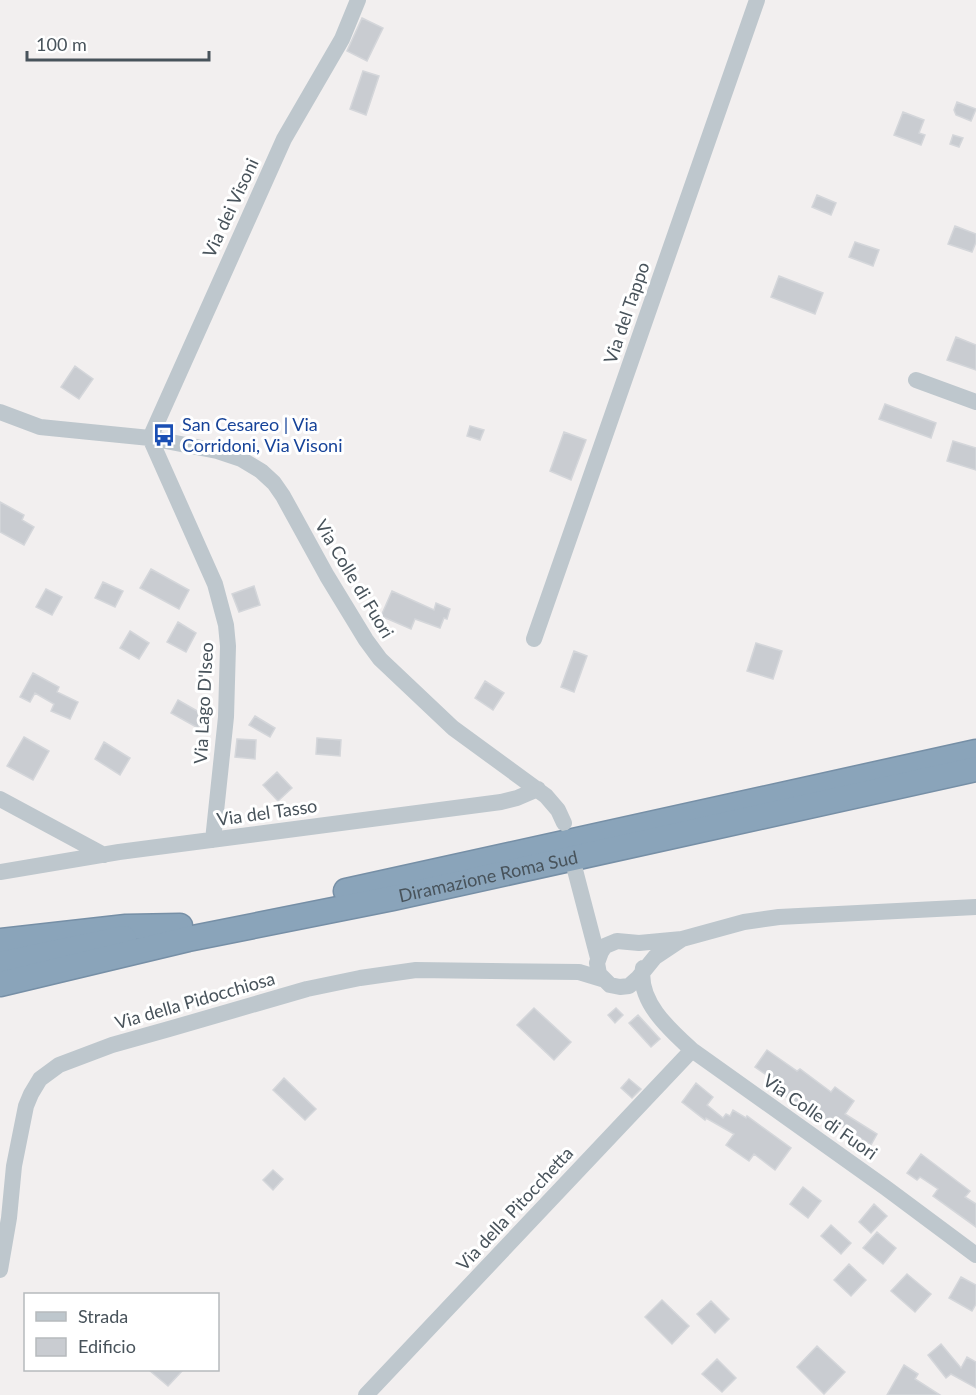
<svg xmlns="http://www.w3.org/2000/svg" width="976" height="1395" viewBox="0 0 976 1395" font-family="Lato,sans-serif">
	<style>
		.building { fill: #c9ccd1; stroke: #d4d6da; stroke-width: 1.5 }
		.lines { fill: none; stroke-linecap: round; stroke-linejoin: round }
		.highway-casing { stroke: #768fa6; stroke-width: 27 }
		.minor { stroke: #bec7cd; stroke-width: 16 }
		.highway { stroke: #8aa4ba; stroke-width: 24 }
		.labels { text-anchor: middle; stroke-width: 6; stroke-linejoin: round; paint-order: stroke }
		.street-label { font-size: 18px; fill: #48535b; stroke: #fff }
		.transit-label { font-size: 18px; fill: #164399; stroke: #fff; text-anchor: start }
	</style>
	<rect width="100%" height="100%" fill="#f2efef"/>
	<!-- building -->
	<path class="building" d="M362 18 383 28 367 61 347 51Z
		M363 71 379 76 366 115 350 109Z
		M957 102 976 109 971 121 956 115 954 110Z
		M903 112 924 120 919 133 925 135 921 145 894 135Z
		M953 135 963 138 959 147 950 144Z
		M817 195 836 203 831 215 812 207Z
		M955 226 976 234V242L972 252 948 244Z
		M855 242 879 250 873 266 849 257Z
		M779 276 823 293 815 314 771 297Z
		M956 337 976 345V370L947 360Z
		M75 366 93 379 79 399 61 387Z
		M885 404 936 423 931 438 879 419Z
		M470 426 484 430 480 440 467 436Z
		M564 432 586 440 571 480 550 471Z
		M953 441 976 448V470L947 461Z
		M0 502 24 515 22 520 34 527 24 545 0 532Z
		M151 569 189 590 179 609 140 588Z
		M103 582 123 591 115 607 95 598Z
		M254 586 260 605 239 612 232 594Z
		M46 589 62 597 52 615 36 607Z
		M392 591 434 610 436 603 450 609 447 619 444 618 440 628 415 619 411 629 381 616Z
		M178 622 196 633 186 652 167 642Z
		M130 631 149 643 139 659 120 648Z
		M756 643 782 651 773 679 747 671Z
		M574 651 587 656 574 692 561 687Z
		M33 673 59 687 57 692 78 702 70 719 51 711 54 704 35 693 30 702 20 697Z
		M485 681 504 693 493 710 475 698Z
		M178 700 206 716 198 728 171 713Z
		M255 716 275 728 270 737 249 725Z
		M24 737 49 751 33 780 7 766Z
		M317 738 341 740 340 756 316 754Z
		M237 739 256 740 255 759 235 757Z
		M104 742 130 758 120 775 95 759Z
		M277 772 292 788 278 801 263 785Z
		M534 1008 571 1042 554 1060 517 1025Z
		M616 1008 623 1015 615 1023 608 1015Z
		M638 1015 660 1039 651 1047 629 1023Z
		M767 1050 797 1071 800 1069 831 1092 835 1087 854 1101 845 1114 877 1134 871 1145 835 1122 832 1126 806 1105 803 1109 781 1093 785 1088 755 1067Z
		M284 1078 316 1109 305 1120 273 1090Z
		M629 1079 641 1089 632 1098 621 1088Z
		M696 1083 713 1097 707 1105 723 1118 726 1114 730 1116 733 1110 746 1118 747 1116 791 1148 775 1170 754 1154 749 1161 726 1145 734 1134 706 1118 705 1120 682 1102Z
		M921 1154 970 1191 965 1197 976 1204V1227L933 1196 938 1189 920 1177 917 1180 907 1173Z
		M273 1170 283 1179 273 1190 263 1180Z
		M803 1187 821 1201 808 1218 790 1204Z
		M874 1204 887 1216 871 1233 859 1222Z
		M831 1225 851 1243 841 1254 821 1236Z
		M877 1232 896 1248 883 1264 863 1248Z
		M849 1264 866 1280 851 1296 834 1280Z
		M907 1274 931 1294 915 1312 891 1291Z
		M961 1277 976 1285V1304L972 1311 949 1298Z
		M662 1300 689 1326 672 1344 645 1317Z
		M711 1301 729 1319 715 1333 697 1314Z
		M941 1344 961 1368 967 1357 976 1362V1388L951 1374 946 1378 928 1355Z
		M817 1346 845 1372 824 1394 797 1367Z
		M717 1359 736 1378 722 1392 702 1374Z
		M904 1365 918 1374 915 1379 940 1395H887Z
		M149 1370H183L168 1386Z"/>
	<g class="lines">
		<!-- highway casing -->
		<g class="highway-casing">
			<g id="highway">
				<path d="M346 891 976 752"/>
				<path d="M0 941 126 927 180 926"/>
				<path d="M0 964 124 938"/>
				<path id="s1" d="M0 984 188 939 393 898 976 769"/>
			</g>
		</g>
		<!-- minor -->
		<path class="minor" d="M916 380 976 402
			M0 412 40 427 150 438 217 451 241 459 261 471 274 483 283 496 327 576 366 640 380 659 453 728 546 796 558 810 564 823
			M150 438 284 139 342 39 358 0
			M150 438 215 584 226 625 228 646 226 717 213 840
			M534 639 757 0
			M0 799 104 855
			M575 870 598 958
			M0 872 119 852 501 802 517 798 538 789
			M682 939 655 957 638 978 629 986 620 987 610 985 599 974 597 963 601 952 605 946 617 941 639 943 682 939 744 922 779 917 976 907
			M643 968C637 1001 670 1030 692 1050L886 1188 976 1255
			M0 1270 9 1218 14 1166 26 1106 31 1094 40 1079 59 1065 112 1045 169 1029 307 989 360 978 416 970 579 972 602 979
			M366 1395 692 1050"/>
		<!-- highway -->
		<use href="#highway" class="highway"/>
	</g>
	<!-- icons -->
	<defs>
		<g id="bus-bare" transform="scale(1.8)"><path d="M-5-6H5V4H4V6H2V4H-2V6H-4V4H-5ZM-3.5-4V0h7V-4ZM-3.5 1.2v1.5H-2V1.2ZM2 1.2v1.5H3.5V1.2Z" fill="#1a4fb4" stroke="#fff" stroke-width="2.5" paint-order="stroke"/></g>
	</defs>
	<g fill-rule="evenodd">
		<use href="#bus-bare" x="164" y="435"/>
	</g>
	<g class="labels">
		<!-- street labels -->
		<g class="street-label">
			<text transform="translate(231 208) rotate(-65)" y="6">Via dei Visoni</text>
			<text transform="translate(627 313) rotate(-71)" y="6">Via del Tappo</text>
			<text transform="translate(354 579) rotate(59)" y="6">Via Colle di Fuori</text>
			<text transform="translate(204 703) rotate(-87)" y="6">Via Lago D'Iseo</text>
			<text transform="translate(267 813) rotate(-8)" y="6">Via del Tasso</text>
			<text dy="6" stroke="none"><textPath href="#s1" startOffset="500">Diramazione Roma Sud</textPath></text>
			<text transform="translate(195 1001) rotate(-16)" y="6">Via della Pidocchiosa</text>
			<text transform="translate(820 1117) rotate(35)" y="6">Via Colle di Fuori</text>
			<text transform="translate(515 1209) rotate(-47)" y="6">Via della Pitocchetta</text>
		</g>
		<!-- transit labels -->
		<g class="transit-label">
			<text x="182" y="431">San Cesareo | Via<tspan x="182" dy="21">Corridoni, Via Visoni</tspan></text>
		</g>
	</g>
	<!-- legend -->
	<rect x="24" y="1293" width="195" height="78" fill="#ffffff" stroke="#b6babd" stroke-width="1.5"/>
	<rect x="36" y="1312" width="30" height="9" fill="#bec7cd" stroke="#b6babd" stroke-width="1.5"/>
	<text x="78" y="1323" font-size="18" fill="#48535b">Strada</text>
	<rect x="36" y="1338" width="30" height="18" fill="#c9ccd1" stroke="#b6babd" stroke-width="1.5"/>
	<text x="78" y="1353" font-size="18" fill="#48535b">Edificio</text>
	<!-- scale -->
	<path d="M27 51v9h182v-9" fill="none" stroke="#48535b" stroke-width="3"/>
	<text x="36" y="51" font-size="18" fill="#48535b" stroke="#ffffff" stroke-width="4.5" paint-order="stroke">100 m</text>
</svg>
